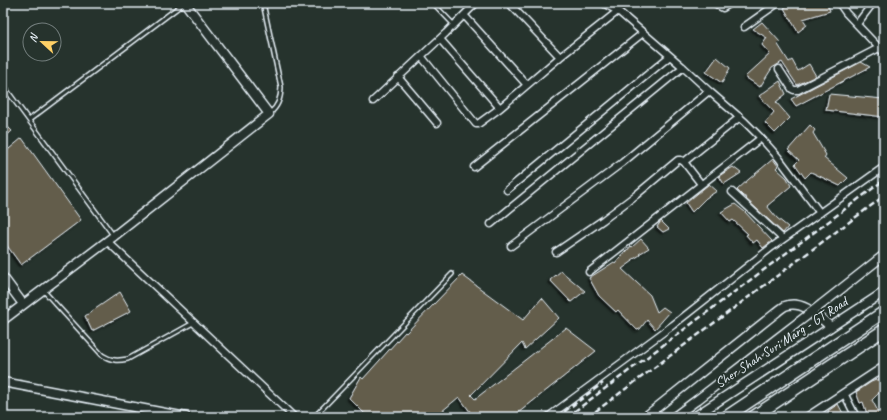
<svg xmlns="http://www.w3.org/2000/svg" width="887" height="420" viewBox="0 0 887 420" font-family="Caveat,sans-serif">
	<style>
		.building { fill: #635d4c; stroke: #e8f1f8; filter: url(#shadow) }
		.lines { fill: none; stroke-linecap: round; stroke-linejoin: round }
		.service-casing { stroke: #e8f1f8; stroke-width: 6 }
		.minor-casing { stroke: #e8f1f8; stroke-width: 9 }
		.tertiary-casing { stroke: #e8f1f8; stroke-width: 11 }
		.trunk-casing { stroke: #e8f1f8; stroke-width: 14 }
		.service { stroke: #26332d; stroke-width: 3 }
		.minor { stroke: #26332d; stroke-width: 6 }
		.tertiary { stroke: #26332d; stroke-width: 8 }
		.trunk { stroke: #26332d; stroke-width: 11 }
		.rail { stroke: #e8f1f8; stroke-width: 2.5; stroke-dasharray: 6 3; stroke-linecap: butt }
		.tertiary-bridge-casing { stroke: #e8f1f8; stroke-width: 11; stroke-linecap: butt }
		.tertiary-bridge { stroke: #26332d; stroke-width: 8 }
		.labels { text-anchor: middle; stroke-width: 4; stroke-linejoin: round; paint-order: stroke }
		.street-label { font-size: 14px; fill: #e8f1f8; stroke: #26332d }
	</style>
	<defs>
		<filter id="shadow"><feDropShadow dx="-2" dy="2" stdDeviation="1" flood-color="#0009"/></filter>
	</defs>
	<rect width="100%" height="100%" fill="#26332d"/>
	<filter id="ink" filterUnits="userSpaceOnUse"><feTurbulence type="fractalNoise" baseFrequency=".025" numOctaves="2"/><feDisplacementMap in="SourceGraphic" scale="8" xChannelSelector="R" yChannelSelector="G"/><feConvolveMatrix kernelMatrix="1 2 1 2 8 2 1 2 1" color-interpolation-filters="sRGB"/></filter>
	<g filter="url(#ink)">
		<!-- building -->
		<path class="building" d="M792 3H827L830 11 803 19 807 25 798 32 784 8Z
			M762 22 780 42 777 43 789 62 792 60 798 71 809 64 816 76 797 85 782 62 772 68 760 87 745 77 770 54 762 45 767 38 753 29Z
			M717 57 730 68 722 83 706 72Z
			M861 62 870 67 796 106 791 99Z
			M780 81 786 94 776 102 790 118 775 133 765 123 774 112 759 96Z
			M829 94 884 99V117L826 110Z
			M3 122 12 131 3 139Z
			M810 125 815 130 813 133 826 155 824 158 848 178 840 186 811 172 805 178 795 164 799 160 788 150Z
			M22 138 81 220 21 265 3 240V154Z
			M773 159 778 166 776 168 787 178 791 186 767 206 777 218 788 227 783 233 746 199 747 198 743 196 737 190 749 179Z
			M733 167 741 173 724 184 719 176Z
			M709 184 717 191 706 198 692 212 686 203Z
			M735 204 745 212 772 241 763 248 757 240 753 243 746 235 748 234 733 220 730 222 721 212Z
			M661 221 669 229 663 232 657 227Z
			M641 239 649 248 639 254 640 255 632 260 633 261 622 269 650 295 657 312 663 307 670 312 655 329 647 320 640 329 637 330 618 310 616 312 599 296 589 278 614 262 615 264 626 251V252L631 246 632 247Z
			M561 271 585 291 571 302 550 280Z
			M462 275 523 320 542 298 559 318 525 349 522 343 471 395 475 399 566 328 596 351 513 417H474L459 397 435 417H368L349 398 361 377 363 379 405 332 406 333Z
			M120 292 131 311 92 331 85 316Z
			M884 377V387L881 391 872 400 880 415 877 417H868L863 402 860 403 856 392 871 382Z
			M838 404 845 417H829L828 411Z"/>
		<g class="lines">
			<!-- service casing -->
			<g class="service-casing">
				<path id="service" d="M263 3 281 87C281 97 279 106 270 113
					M433 3 454 25
					M3 85 113 235
					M29 120 184 3
					M43 290 102 355C112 361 117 361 128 359L193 323
					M314 417 452 274"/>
			</g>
			<!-- minor casing -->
			<g class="minor-casing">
				<path id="minor" d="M509 3 560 57
					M603 3 618 11 684 68 709 91 745 122 761 138 778 157 820 213
					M715 3 721 7 723 8 731 3
					M839 3 846 13 884 53
					M464 15 527 85
					M857 24 873 3
					M744 27 778 3
					M440 39 500 108
					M421 56 476 124H478L500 108 560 57 618 11
					M779 69 792 89 794 90H798L879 48
					M398 77 437 123
					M373 101 446 33 476 3
					M684 162 740 117
					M474 167 643 33
					M507 190 670 56
					M732 192 783 239
					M491 224 683 67
					M107 241 294 417
					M511 246 622 163 709 91
					M556 252 603 220 636 195 678 160H681L684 162 701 184
					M589 272 761 138
					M844 393 856 417
					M225 417H228
					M548 417 673 325 772 247 884 167"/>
			</g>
			<!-- tertiary casing -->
			<g class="tertiary-casing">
				<path id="tertiary" d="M3 277 23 304
					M822 304 884 255
					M3 320 114 236 269 114 185 3
					M3 382 186 417
					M645 417 777 312C779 310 782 308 785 306 802 299 819 317 831 327
					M674 417 697 400
					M694 417 884 292
					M808 417 884 367"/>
			</g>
			<!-- trunk casing -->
			<g class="trunk-casing">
				<path id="trunk" d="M726 417 884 312
					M753 417 884 330"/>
			</g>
			<!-- service -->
			<use href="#service" class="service"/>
			<!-- minor -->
			<use href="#minor" class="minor"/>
			<!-- tertiary -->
			<use href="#tertiary" class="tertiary"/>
			<!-- trunk -->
			<use href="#trunk" class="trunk"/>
			<!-- rail -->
			<path class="rail" d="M557 417 603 383
				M567 417 884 180
				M588 417 884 196"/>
			<!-- tertiary-bridge casing -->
			<g class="tertiary-bridge-casing">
				<path id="tertiary-bridge" d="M697 400 822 304"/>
			</g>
			<!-- tertiary-bridge -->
			<use href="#tertiary-bridge" class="tertiary-bridge"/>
		</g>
	</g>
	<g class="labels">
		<!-- street labels -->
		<g class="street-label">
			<text transform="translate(781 342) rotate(-33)" y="5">Sher Shah Suri Marg - GT Road</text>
		</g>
	</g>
	<!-- margin -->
	<rect width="887" height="420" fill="none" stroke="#26332d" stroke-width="16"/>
	<rect x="8" y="8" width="871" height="404" fill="none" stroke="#e8f1f8" stroke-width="1.5" filter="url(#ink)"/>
	<!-- north arrow -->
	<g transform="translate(42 42) rotate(292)"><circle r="19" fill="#26332d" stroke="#747f7e"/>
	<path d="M0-3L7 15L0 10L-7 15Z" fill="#ffd166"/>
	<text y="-6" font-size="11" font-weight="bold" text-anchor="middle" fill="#e8f1f8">N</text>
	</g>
</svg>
